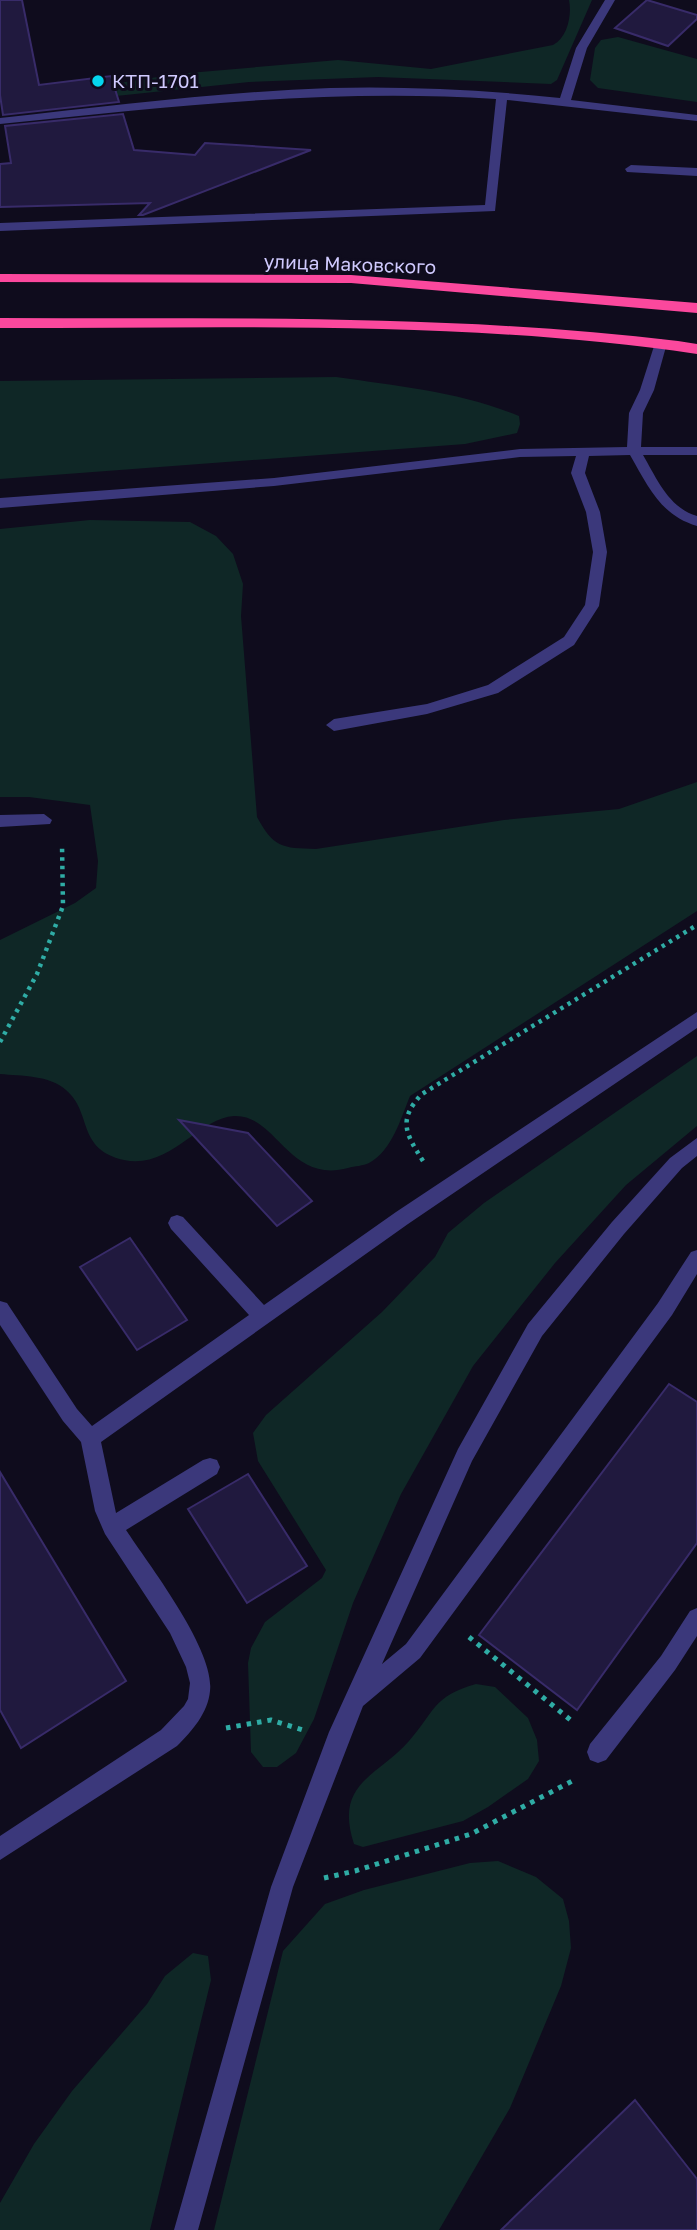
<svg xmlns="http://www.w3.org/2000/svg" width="697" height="2230" viewBox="0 0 697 2230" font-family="'Golos Text',sans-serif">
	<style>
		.green { fill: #0f2726 }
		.building { fill: #20193e; stroke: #382b69; stroke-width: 2 }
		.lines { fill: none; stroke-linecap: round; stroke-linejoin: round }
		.path-far1 { stroke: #2faca5; stroke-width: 4.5; stroke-dasharray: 3.5 5; stroke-linecap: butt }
		.path { stroke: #2faca5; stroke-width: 5; stroke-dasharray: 4.5 6; stroke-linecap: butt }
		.minor { fill: #3b387b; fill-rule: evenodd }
		.highway { fill: #fb489d; fill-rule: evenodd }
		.poi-dot { fill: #05d6ee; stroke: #0f0c1d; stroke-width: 2.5 }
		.labels { text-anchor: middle; stroke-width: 6; stroke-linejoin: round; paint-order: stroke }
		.far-poi-label { font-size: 19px; fill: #d0cafe; stroke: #0f0c1d; text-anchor: start }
		.far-street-label { font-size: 19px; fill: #d0cafe; stroke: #0f0c1d }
	</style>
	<rect width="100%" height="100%" fill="#0f0c1d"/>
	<!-- green -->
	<path class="green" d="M569 0H592L557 80 551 84 378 77 249 82 59 102 54 93 177 74 338 60 431 69 553 45C568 37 572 14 569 0Z
		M618 37 697 59V102L598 88 590 80 595 48 601 40Z
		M336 377C398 386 461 392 519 416L520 424 517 433 465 444 0 479V381Z
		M90 520 190 522 216 536 233 554 243 584 241 616 257 817C274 848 282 848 316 849L504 820 619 809 697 782V911L410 1096C401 1118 392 1151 369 1163 363 1166 355 1166 348 1168 288 1184 277 1114 234 1116 199 1118 169 1170 124 1160 76 1149 93 1113 66 1090 49 1075 22 1076 0 1074V940L75 903 96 888 98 861 90 805 29 797H0V529Z
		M697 1056V1126L626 1185 555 1263 473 1366 401 1494 353 1603 314 1719 296 1753 277 1767H263L251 1752 248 1663 251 1648 265 1622 322 1578 326 1570 258 1461 253 1433 266 1415 382 1312 435 1257 448 1233 484 1203Z
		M476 1684 495 1687 528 1718 537 1740 539 1761 528 1779 488 1807 463 1821 363 1847 354 1844C334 1783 377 1777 409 1741 435 1711 433 1696 476 1684Z
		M498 1861 536 1877 563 1899 569 1921 571 1948 561 1986 510 2108 439 2230H214L283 1951 325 1904 364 1890 470 1863Z
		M193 1953 208 1956 211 1980 150 2230H0V2203L34 2144 72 2091 147 2004 165 1976Z"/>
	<!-- building -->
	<path class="building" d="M0 0H22L39 85 111 76 119 102 3 115 0 95Z
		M647 0 697 15V19L668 46 615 28Z
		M123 114 134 150 195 155 205 143 311 150 143 215H139L150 203 0 207V164L11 163 5 126Z
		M179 1120 248 1133 312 1201 277 1226Z
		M130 1238 187 1320 137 1350 80 1267Z
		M669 1384 697 1402V1543L577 1710 479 1635Z
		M0 1472 126 1681 21 1748 0 1710Z
		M248 1474 307 1566 247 1603 188 1509Z
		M635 2100 697 2179V2230H501Z"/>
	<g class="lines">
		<!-- path-far1 -->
		<path class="path-far1" d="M0 1042 37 974 63 906 62 844
			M423 1161C406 1134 397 1120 422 1094L697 925"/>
		<!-- path -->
		<path class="path" d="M469 1637 573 1722
			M226 1728 271 1720 303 1730
			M324 1878 355 1871 471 1834 576 1779"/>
		<!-- minor -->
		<path class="minor" d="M605 0H615L587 48 571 100 697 115V121L507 100 495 211 0 231V223L485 205 496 99C329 88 166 107 0 124V118C110 106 220 92 330 88 407 86 484 90 560 98L576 48Z
			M631 165 697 168V176L627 172 625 169Z
			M661 339 667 343 654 390 643 413 641 447H697V455H643C657 479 669 508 697 516V526C660 515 648 486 630 455L589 456 585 473 600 512 607 552 599 606 574 645 498 693 427 714 334 731 326 725 334 719 427 704 488 685 564 637 585 605 593 552 586 512 571 473 576 456 520 457 274 486 0 508V498L274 478 520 449 627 447 629 413 640 390 655 343Z
			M44 814 52 820 50 824 0 827V815Z
			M697 1012V1028L408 1224 101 1442 116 1513 203 1460 210 1458 217 1460 220 1467 217 1474 126 1530C149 1565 215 1650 210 1691 208 1713 192 1731 177 1746L0 1860V1836L161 1730 184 1706 188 1699 190 1683 186 1667 170 1633 105 1534 95 1511 81 1442 63 1421 0 1325V1301L7 1303 77 1409 92 1426 249 1315 171 1229 168 1223 171 1217 177 1215 183 1217 264 1305 396 1212Z
			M697 1138V1156L682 1168 624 1234 542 1336 472 1461 382 1664 406 1644 658 1303 691 1252 697 1250V1274L672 1315 420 1658 363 1706 293 1887 198 2230H174L271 1887 329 1732 458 1449 528 1324 612 1222 670 1158Z
			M697 1608V1636L675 1670 606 1760 598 1763 590 1760 587 1752 590 1744 661 1656 690 1611Z"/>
		<!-- highway -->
		<path class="highway" d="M0 274 351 275 697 303V313L351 283 0 282Z
			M0 318C226 319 453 314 678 341L697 344V354C467 320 231 328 0 328Z"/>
	</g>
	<!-- markers -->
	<circle class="poi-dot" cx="98" cy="81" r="7"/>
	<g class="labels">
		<!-- far-poi labels -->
		<g class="far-poi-label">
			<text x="112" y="88">КТП-1701</text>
		</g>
		<!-- far-street labels -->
		<g class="far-street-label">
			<text transform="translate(350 264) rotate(2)" y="7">улица Маковского</text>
		</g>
	</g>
</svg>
